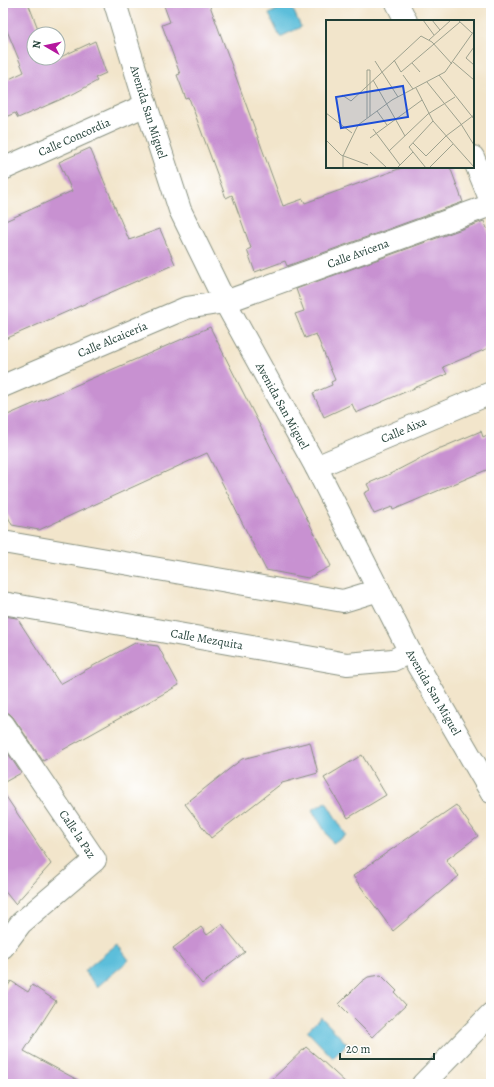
<svg xmlns="http://www.w3.org/2000/svg" width="494" height="1087" viewBox="0 0 494 1087" font-family="Alegreya,serif">
	<style>
		.water { fill: #5cbeda; stroke: #3e7e87 }
		.building { fill: #c891d1 }
		.lines { fill: none; stroke-linecap: round; stroke-linejoin: round }
		.minor-casing { stroke: #889180; stroke-width: 24 }
		.tertiary-casing { stroke: #889180; stroke-width: 24 }
		.minor { stroke: #fff; stroke-width: 22 }
		.tertiary { stroke: #fff; stroke-width: 22 }
		.labels { text-anchor: middle; stroke-width: 3; stroke-linejoin: round; paint-order: stroke }
		.street-label { font-size: 12px; fill: #1f3d34; stroke: #fff }
		.inset-road { fill: none; stroke: #9ea28f; stroke-width: 1 }
		.view { fill: #1d4ed8; fill-opacity: 0.15; stroke: #1d4ed8; stroke-width: 2 }
		.inset-edge { fill: none; stroke: #1f3d34; stroke-width: 2 }
	</style>
	<rect width="100%" height="100%" fill="#fff"/>
	<filter id="ink" filterUnits="userSpaceOnUse"><feTurbulence type="fractalNoise" baseFrequency=".025" numOctaves="2"/><feDisplacementMap in="SourceGraphic" scale="8" xChannelSelector="R" yChannelSelector="G"/><feConvolveMatrix kernelMatrix="1 2 1 2 8 2 1 2 1" color-interpolation-filters="sRGB"/></filter>
	<filter id="wash" filterUnits="userSpaceOnUse"><feTurbulence type="fractalNoise" baseFrequency=".012" numOctaves="4" result="noise"/><feDisplacementMap in="SourceGraphic" scale="16" xChannelSelector="R" yChannelSelector="G"/><feGaussianBlur stdDeviation="0.9" result="paint"/><feColorMatrix in="noise" values="0 0 0 0 0 0 0 0 0 0 0 0 0 0 0 0 0 1.4 0 .05"/><feComposite in="paint" operator="in"/></filter>
	<g filter="url(#wash)">
		<rect width="100%" height="100%" fill="#f2e5cb"/>
		<!-- water -->
		<path class="water" d="M290 3 301 27 280 37 269 14Z
			M326 802 346 835 333 844 312 810Z
			M117 944 129 960 97 987 84 971Z
			M321 1017 347 1044 333 1058 307 1031Z"/>
		<g id="blocks">
			<!-- building -->
			<path class="building" d="M3 3H28L40 34H34V58H50L52 61 95 41 106 73 95 78 97 81 73 94 18 118 15 113 3 118V82L24 72 3 21Z
				M163 3H209L283 206 303 199 305 203 404 167H450L463 202 287 266 285 261 255 272 247 250 251 248 232 195 226 198 189 98 186 99 177 75 180 74 162 25 170 22Z
				M90 148 129 240 160 229 175 264 3 340V222L72 191 59 162Z
				M484 221 491 238V347L443 367 447 374 356 413 352 404 324 417 313 393 332 385 331 382 335 380 316 334 305 338 295 314 304 311 296 289Z
				M210 327 331 566 308 578 266 570 207 453 39 530 12 525 3 506V417Z
				M481 431 483 437 491 433V468L393 510 392 507 374 514 364 493 370 490 367 484 390 474 440 448H441Z
				M3 616 17 618 60 684 135 643 158 646 179 685 43 761 13 717 9 713 3 712Z
				M310 742 318 773 282 783 211 838 185 804 242 759Z
				M3 746 21 773 3 783Z
				M362 755 386 795 348 818 324 778Z
				M3 792 51 864 15 904 3 889Z
				M456 805 478 836 446 860 459 876 393 931 353 876Z
				M222 924 245 952 202 984 173 948 201 927 207 935Z
				M381 975 397 991 395 993 406 1005 372 1037 339 1004 361 982 368 977Z
				M11 981 28 992 32 985 56 1001 24 1051 85 1084H3V994Z
				M306 1047 320 1059 347 1084H267Z"/>
		</g>
	</g>
	<g filter="url(#ink)">
		<use href="#blocks" fill-opacity="0" stroke="#889180" stroke-width="1"/>
		<g class="lines">
			<!-- minor casing -->
			<g class="minor-casing">
				<g id="minor">
					<path d="M397 3 406 21"/>
					<path d="M473 157 491 201"/>
					<path id="s1" d="M3 169 146 105"/>
					<path id="s2" d="M3 386 186 308 225 302 491 205"/>
					<path id="s3" d="M316 467 491 393"/>
					<path d="M3 542 343 601 379 590"/>
					<path id="s4" d="M3 603 347 664 393 660 410 652"/>
					<path id="s5" d="M3 724 95 860 21 923 3 947"/>
					<path d="M423 1084 491 1014"/>
				</g>
			</g>
			<!-- tertiary casing -->
			<g class="tertiary-casing">
				<g id="tertiary">
					<path id="s6" d="M115 3 146 105 180 210 225 302 316 467 410 652 491 792"/>
				</g>
			</g>
			<!-- minor -->
			<use href="#minor" class="minor"/>
			<!-- tertiary -->
			<use href="#tertiary" class="tertiary"/>
		</g>
	</g>
	<g class="labels">
		<!-- street labels -->
		<g class="street-label">
			<text dy="4" stroke="none"><textPath href="#s6" startOffset="114">Avenida San Miguel</textPath></text>
			<text dy="4" stroke="none"><textPath href="#s1" startOffset="78">Calle Concordia</textPath></text>
			<text dy="4" stroke="none"><textPath href="#s2" startOffset="380">Calle Avicena</textPath></text>
			<text dy="4" stroke="none"><textPath href="#s2" startOffset="119">Calle Alcaicería</textPath></text>
			<text dy="4" stroke="none"><textPath href="#s6" startOffset="438">Avenida San Miguel</textPath></text>
			<text dy="4" stroke="none"><textPath href="#s3" startOffset="95">Calle Aixa</textPath></text>
			<text dy="4" stroke="none"><textPath href="#s4" startOffset="207">Calle Mezquita</textPath></text>
			<text dy="4" stroke="none"><textPath href="#s6" startOffset="762">Avenida San Miguel</textPath></text>
			<text dy="4" stroke="none"><textPath href="#s5" startOffset="133">Calle la Paz</textPath></text>
		</g>
	</g>
	<!-- overview -->
	<g transform="translate(326 20)">
		<rect width="148" height="148" fill="#f2e5cb"/>
		<path class="inset-road" d="M97 0 108 15M106 0 114 10M132 0 146 13M103 20 125 0M148 27 140 38 148 45M68 40 75 52M49 41 72 77M127 42 148 60M86 43 94 52M75 52 134 2M77 55 87 69M113 55 148 99M47 60 79 116M101 62 135 104 148 125M90 68 107 101 148 147M16 75 25 81 95 16 106 22 126 44M51 91 61 105M0 93 26 113M41 98V50H44V96M47 109 74 145M44 118 96 80M0 120 15 135 42 145M87 123 100 136 120 116 148 95M63 131 102 94 129 77M44 132 61 148M17 148V136L32 105 66 80 119 52 148 11M71 148 87 132M100 148 83 127 107 101M103 148 127 124"/>
		<path class="view" d="M77 66 82 97 15 108 10 77Z"/>
		<rect width="148" height="148" class="inset-edge"/>
	</g>
	<!-- margin -->
	<rect width="494" height="1087" fill="none" stroke="#fff" stroke-width="16"/>
	<!-- north arrow -->
	<g transform="translate(46 46) rotate(279)"><circle r="19" fill="#ffffff" stroke="#a5b1ae"/>
	<path d="M0-3L7 15L0 10L-7 15Z" fill="#b5179e"/>
	<text y="-6" font-size="11" font-weight="bold" text-anchor="middle" fill="#1f3d34">N</text>
	</g>
	<!-- scale -->
	<path d="M340 1053v6h94v-6" fill="none" stroke="#1f3d34" stroke-width="2"/>
	<text x="346" y="1053" font-size="12" fill="#1f3d34" stroke="#ffffff" stroke-width="3" paint-order="stroke">20 m</text>
</svg>
